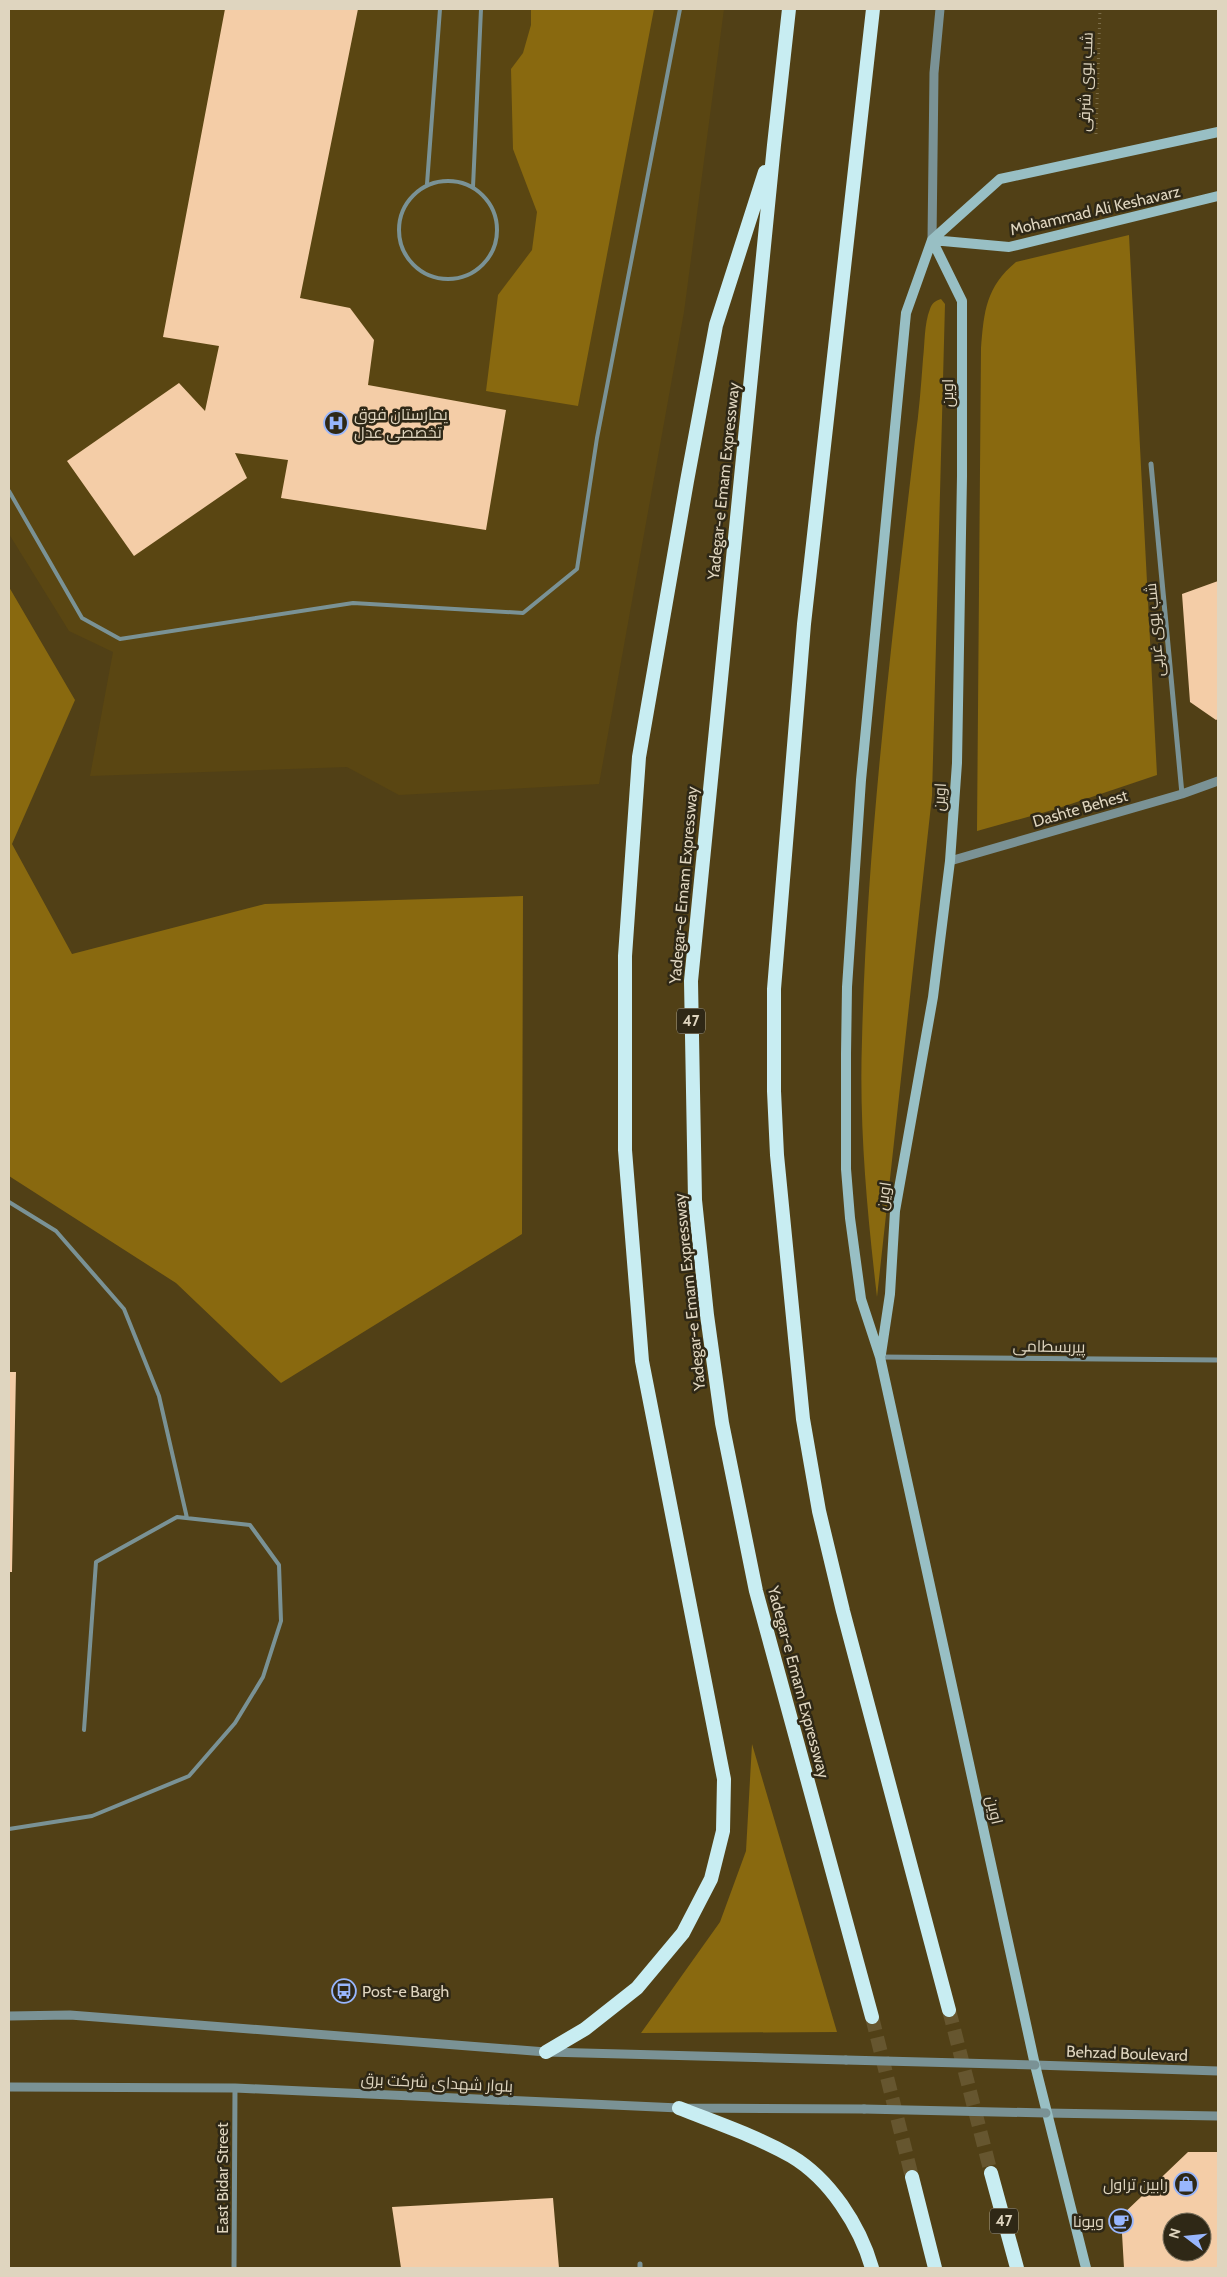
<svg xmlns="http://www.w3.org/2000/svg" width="1227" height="2277" viewBox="0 0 1227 2277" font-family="Cabin,Cairo,sans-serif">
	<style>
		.built { fill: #5a4612 }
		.green { fill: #89690f }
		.building { fill: #f4cda7; fill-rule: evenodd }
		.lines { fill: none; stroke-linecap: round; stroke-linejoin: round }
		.trunk-tunnel { stroke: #66562f; stroke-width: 14; stroke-dasharray: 14 7; stroke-linecap: butt }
		.path { stroke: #7c6d49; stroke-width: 3; stroke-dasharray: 1 4; stroke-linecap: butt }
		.service { stroke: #7a9295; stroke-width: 4 }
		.minor { stroke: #7a9295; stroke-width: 5 }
		.tertiary { stroke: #7a9295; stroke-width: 9 }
		.secondary { stroke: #98bfc4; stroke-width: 10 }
		.trunk { stroke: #c8edf2; stroke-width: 14 }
		.tertiary-bridge { stroke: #7a9295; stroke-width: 9 }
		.labels { text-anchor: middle; stroke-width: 5; stroke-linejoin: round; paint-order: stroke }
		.shield { fill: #2f2816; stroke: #aaa18c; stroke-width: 1 }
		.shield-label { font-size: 15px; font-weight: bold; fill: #dfd5bf }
		.street-label { font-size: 16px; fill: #dfd5bf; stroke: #2f2816 }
		.poi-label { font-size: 16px; fill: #dfd5bf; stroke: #2f2816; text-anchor: start }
	</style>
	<rect width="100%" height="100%" fill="#514016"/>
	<!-- built -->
	<path class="built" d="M9 9H724L684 312 599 784 399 795 347 767 90 776 113 652 69 631 9 534Z"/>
	<!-- green -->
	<path class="green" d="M531 9H654L578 406 486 391 498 295 532 250 537 212 513 149 511 69 523 53 531 25Z
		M1129 235 1157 775 1056 809 977 831 981 348C984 311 986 287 1016 262Z
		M941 299 945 304 932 796 877 1297C867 1211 859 1126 862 1040 867 839 892 639 915 440 919 413 921 386 923 359 925 343 924 324 930 309 932 303 935 301 941 299Z
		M9 587 75 700 12 844 72 954 265 904 523 896 522 1234 281 1383 176 1283 9 1176Z
		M752 1744 837 2032 641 2033 720 1922 746 1851Z"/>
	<!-- building -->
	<path class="building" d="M225 9H358L300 298 350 308 374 340 368 385 506 410 486 530 281 498 288 460 235 453 247 478 134 556 67 461 179 383 205 411 219 346 163 337Z
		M1218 581V719L1216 720 1190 702 1182 594Z
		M9 1372H16L12 1572H9Z
		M1188 2152H1218V2268H1124L1121 2216ZM1172 2222H1202V2252H1172Z
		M553 2198 559 2268H401L392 2207Z"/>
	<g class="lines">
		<!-- trunk-tunnel -->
		<path class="trunk-tunnel" d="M949 2010 991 2173
			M872 2017 912 2177"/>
		<!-- path -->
		<path class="path" d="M1096 134 1100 9"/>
		<!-- service -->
		<path class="service" d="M399 230a49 49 0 1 1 98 0a49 49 0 1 1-98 0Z
			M427 184 440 9
			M473 187 481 9
			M9 491 82 618 120 639 353 603 523 613 577 569 597 438 680 9
			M9 1202 56 1231 124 1309 159 1396 187 1518
			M9 1829 92 1816 189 1776 235 1723 263 1677 281 1621 279 1565 250 1525 177 1517 96 1562 84 1730"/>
		<!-- minor -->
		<path class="minor" d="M1151 464 1182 794
			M880 1357 1218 1360
			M640 2264V2268
			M234 2268 235 2088"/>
		<!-- tertiary -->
		<path class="tertiary" d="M932 240 934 73 940 9
			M950 861 1182 794 1218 781
			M9 2016 70 2015 546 2052 846 2060
			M1035 2065 1218 2071
			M9 2087 235 2088 679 2108 864 2109
			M1046 2113 1218 2116"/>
		<!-- secondary -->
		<path class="secondary" d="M932 240 1009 247 1218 196
			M881 1354 890 1294 895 1211 933 997 950 861 957 763 962 476V301L932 240
			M1086 2268 1035 2065 880 1357 861 1299 850 1218 846 1169V1054L847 987 861 780 906 313 932 240 1000 179 1218 132"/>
		<!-- trunk -->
		<path class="trunk" d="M789 9 774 145 691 981 695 1200 707 1315 722 1423 756 1591 872 2017
			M873 9 804 624 774 989V1091L777 1155 803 1419 819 1511 843 1611 949 2010
			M546 2052 585 2029 637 1988 683 1933 711 1879 723 1831 724 1779 642 1361 625 1150V956L639 757 687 481 716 325 765 172
			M679 2108C717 2123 756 2136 791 2156 830 2179 860 2226 872 2268
			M991 2173 1017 2268
			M912 2177 935 2268"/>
		<!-- tertiary-bridge -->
		<path class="tertiary-bridge" d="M846 2060 1035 2065
			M864 2109 1046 2113"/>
	</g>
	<!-- icons -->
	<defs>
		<g id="hospital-ring" transform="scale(1.25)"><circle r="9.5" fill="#2f2816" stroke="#98b6fd" stroke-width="1.5"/><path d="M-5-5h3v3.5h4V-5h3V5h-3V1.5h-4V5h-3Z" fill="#98b6fd"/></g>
		<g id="bus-ring" transform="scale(1.25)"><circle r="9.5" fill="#2f2816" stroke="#98b6fd" stroke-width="1.5"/><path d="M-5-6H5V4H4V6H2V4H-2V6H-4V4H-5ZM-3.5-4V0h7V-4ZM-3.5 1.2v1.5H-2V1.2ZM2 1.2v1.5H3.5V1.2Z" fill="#98b6fd"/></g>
		<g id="shop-ring" transform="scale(1.25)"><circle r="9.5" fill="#2f2816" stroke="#98b6fd" stroke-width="1.5"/><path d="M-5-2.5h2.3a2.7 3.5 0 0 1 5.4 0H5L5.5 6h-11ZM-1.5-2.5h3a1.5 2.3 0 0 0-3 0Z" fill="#98b6fd"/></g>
		<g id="cafe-ring" transform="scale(1.25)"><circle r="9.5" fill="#2f2816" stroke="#98b6fd" stroke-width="1.5"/><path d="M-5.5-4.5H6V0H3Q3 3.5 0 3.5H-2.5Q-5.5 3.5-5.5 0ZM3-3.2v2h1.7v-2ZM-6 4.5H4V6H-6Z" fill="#98b6fd"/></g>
	</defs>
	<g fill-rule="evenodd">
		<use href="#hospital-ring" x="336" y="423"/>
		<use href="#bus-ring" x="344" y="1991"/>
		<use href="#shop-ring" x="1186" y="2184"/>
		<use href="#cafe-ring" x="1121" y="2221"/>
	</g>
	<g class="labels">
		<!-- shield labels -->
		<g class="shield">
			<rect x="677" y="1008.5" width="28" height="25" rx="4"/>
			<rect x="990" y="2208.5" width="28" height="25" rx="4"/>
		</g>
		<g class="shield-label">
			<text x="691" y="1026">47</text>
			<text x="1004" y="2226">47</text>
		</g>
		<!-- street labels -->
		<g class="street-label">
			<text transform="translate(1085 82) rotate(-88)" y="6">شب بوی شرقی</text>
			<text transform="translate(1095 210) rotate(-13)" y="6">Mohammad Ali Keshavarz</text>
			<text transform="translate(947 393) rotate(-90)" y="6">اوین</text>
			<text transform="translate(723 481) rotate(-84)" y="6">Yadegar-e Emam Expressway</text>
			<text transform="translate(1154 630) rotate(-95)" y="6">شب بوی غربی</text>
			<text transform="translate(939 797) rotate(-86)" y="6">اوین</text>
			<text transform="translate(1080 808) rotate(-16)" y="6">Dashte Behest</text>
			<text transform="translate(683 885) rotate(-85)" y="6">Yadegar-e Emam Expressway</text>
			<text transform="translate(883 1196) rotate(-81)" y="6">اوین</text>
			<text transform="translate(689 1292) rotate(-96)" y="6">Yadegar-e Emam Expressway</text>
			<text transform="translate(1049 1346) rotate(1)" y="6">پیربسطامی</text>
			<text transform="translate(799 1682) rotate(75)" y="6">Yadegar-e Emam Expressway</text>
			<text transform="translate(995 1810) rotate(78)" y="6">اوین</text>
			<text transform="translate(1127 2053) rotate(2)" y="6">Behzad Boulevard</text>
			<text transform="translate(437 2082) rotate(3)" y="6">بلوار شهدای شرکت برق</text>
			<text transform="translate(222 2178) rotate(-90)" y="6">East Bidar Street</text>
		</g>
		<!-- poi labels -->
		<g class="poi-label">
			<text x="354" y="420">یمارستان فوق<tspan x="354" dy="18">تخصصی عدل</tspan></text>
			<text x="362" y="1997">Post-e Bargh</text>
			<text x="1168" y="2190" text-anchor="end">رابین تراول</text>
			<text x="1104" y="2227" text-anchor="end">ویونا</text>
		</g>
	</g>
	<!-- border -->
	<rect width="1227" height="2277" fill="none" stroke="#dfd5bf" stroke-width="20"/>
	<!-- north arrow -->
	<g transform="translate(1187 2237) rotate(286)"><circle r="24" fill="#2f2816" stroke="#756d5a"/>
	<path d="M0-4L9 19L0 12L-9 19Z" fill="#98b6fd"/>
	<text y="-8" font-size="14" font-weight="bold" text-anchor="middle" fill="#dfd5bf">N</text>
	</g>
</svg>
